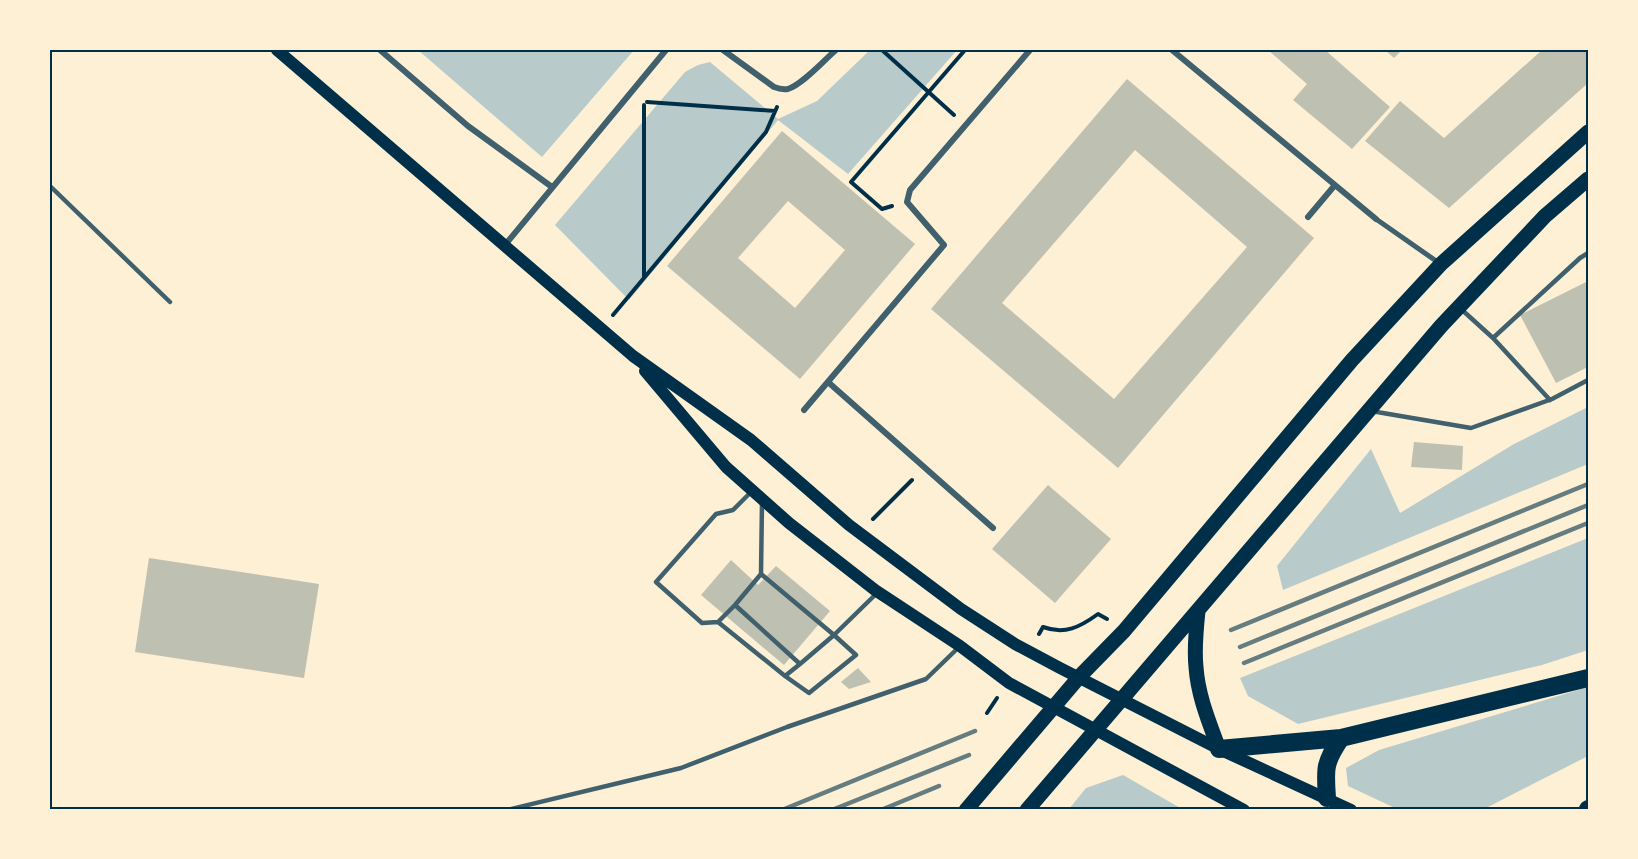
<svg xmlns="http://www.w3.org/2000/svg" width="1638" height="859" viewBox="0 0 1638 859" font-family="Spectral,serif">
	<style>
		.green { fill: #b9caca }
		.building { fill: #bec0b2; fill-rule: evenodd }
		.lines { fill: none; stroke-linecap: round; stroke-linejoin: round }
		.path { stroke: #003049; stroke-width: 4 }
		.service { stroke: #3f606c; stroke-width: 4.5 }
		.pedestrian { stroke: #3f606c; stroke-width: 5 }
		.minor { stroke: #3f606c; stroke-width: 6 }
		.secondary { stroke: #003049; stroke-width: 12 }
		.primary { stroke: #003049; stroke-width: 15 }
		.motorway { stroke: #003049; stroke-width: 18 }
		.rail { stroke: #657d81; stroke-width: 4.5 }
		.neatline { fill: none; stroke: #003049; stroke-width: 2 }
	</style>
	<rect width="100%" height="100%" fill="#fdf0d5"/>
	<!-- green -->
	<path class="green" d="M418 50H634L542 157Z
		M870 50H957L848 174 778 120 629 300 555 225 685 72 698 65 710 62 778 119 817 101Z
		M1588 407V464L1283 590 1277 566 1371 449 1400 513 1514 444Z
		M1588 538V650L1542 665 1298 724 1248 696 1240 678Z
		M1588 687V756L1484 809H1397L1348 786 1346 768 1379 750Z
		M1123 775 1182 809H1069L1086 788Z"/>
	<!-- building -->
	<path class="building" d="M1268 50H1325L1390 107 1352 149 1293 100 1307 84Z
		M1385 50H1402L1394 58Z
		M1542 50H1588V83L1449 208 1365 141 1400 101 1444 138Z
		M1127 79 1314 238 1118 468 931 309ZM1135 150 1247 247 1114 399 1002 303Z
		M782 131 915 244 800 379 667 266ZM788 201 845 250 795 308 738 258Z
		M1588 281V367L1556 383 1520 315Z
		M1414 442 1463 446 1462 470 1411 467Z
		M1048 485 1111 539 1055 603 992 549Z
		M149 558 319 584 304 678 135 652Z
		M731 560 758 585 776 566 830 611 784 665 701 595Z
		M858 668 871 682 849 689 841 682Z"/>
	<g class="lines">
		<!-- path -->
		<path class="path" d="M882 50 954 115
			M647 102 775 111
			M644 105V277
			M892 206 882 209 851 182 965 50
			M613 315 766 132 777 107
			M873 519 912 480
			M1039 634 1043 627C1065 635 1080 627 1098 614L1107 619
			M987 713 997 698"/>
		<!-- service -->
		<path class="service" d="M50 186 170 302
			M1461 309 1493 338 1580 258 1588 253
			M1493 338 1550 400
			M1371 411 1471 428 1552 399 1588 380
			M762 502 761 574 834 635 876 594
			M761 574 735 605 800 664 834 635 856 655 809 693 785 676
			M735 605 718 622 785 676 800 664
			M718 622 702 623 656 582 716 514 733 510 751 492
			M50 809 51 810
			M507 810 681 768 787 727 926 679 958 648"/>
		<!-- pedestrian -->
		<path class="pedestrian" d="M1376 219 1439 263"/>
		<!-- minor -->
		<path class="minor" d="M380 50 468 126 552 187
			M723 50 774 87C779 89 782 90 788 89 803 84 824 60 836 50
			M1172 50 1376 219
			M1308 217 1335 185
			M505 245 666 50
			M828 382 993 528
			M804 410 944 245 907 202 910 190 1030 50"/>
		<!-- secondary -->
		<path class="secondary" d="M277 50 633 356 751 440 849 525 961 609 1015 644 1060 668 1219 749 1351 810
			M645 371 726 467 789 523 875 590 960 646 1009 683 1244 810"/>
		<!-- primary -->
		<path class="primary" d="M1198 611C1196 630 1194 649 1196 667 1198 696 1209 722 1219 749
			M966 810 1080 676 1124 631 1352 360 1441 264 1588 132
			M1027 810 1441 326 1545 216 1588 179"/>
		<!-- motorway -->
		<path class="motorway" d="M1219 749 1341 738 1588 678
			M1327 798C1325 769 1324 763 1341 738
			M1588 810V809"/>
		<!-- rail -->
		<path class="rail" d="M1231 630 1588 484
			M1240 647 1588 505
			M1244 663 1588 523
			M782 810 975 731
			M832 810 969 755
			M881 810 939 786"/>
	</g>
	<!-- border -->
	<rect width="1638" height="859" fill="none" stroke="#fdf0d5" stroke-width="102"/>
	<rect x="51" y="51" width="1536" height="757" class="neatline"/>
</svg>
